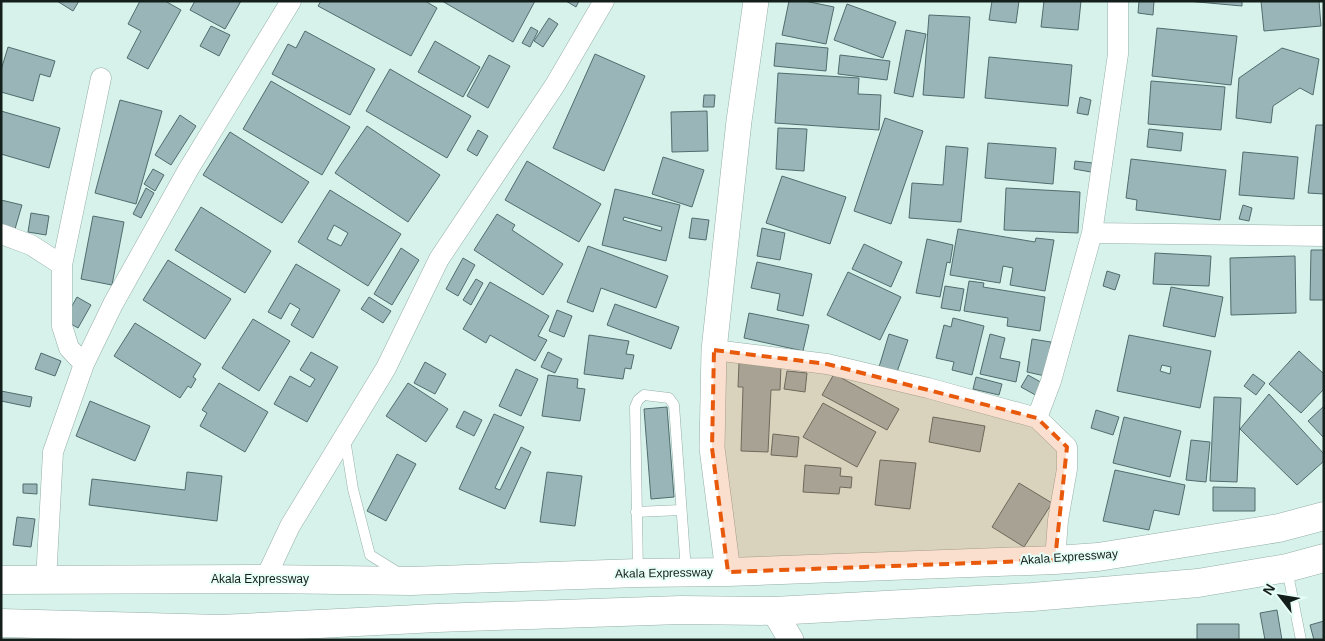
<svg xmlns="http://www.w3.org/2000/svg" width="1325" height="641" viewBox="0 0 1325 641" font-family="Helvetica,sans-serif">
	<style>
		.building { fill: #99b5b7; stroke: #516c6e; fill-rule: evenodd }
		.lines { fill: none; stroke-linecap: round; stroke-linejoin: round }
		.service-casing { stroke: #95afa8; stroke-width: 11 }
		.minor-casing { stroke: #95afa8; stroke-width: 21 }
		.tertiary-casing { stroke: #95afa8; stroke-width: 26 }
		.primary-casing { stroke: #95afa8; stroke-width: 29 }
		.service { stroke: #fff; stroke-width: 10 }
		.minor { stroke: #fff; stroke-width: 20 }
		.tertiary { stroke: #fff; stroke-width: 25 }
		.primary { stroke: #fff; stroke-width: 28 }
		.marked { fill: #e8590c; fill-opacity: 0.2; stroke: #e8590c; stroke-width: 4; stroke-dasharray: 10 6; stroke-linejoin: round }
		.labels { text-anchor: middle; stroke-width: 4; stroke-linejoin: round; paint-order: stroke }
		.street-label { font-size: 12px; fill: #141e1b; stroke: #e7fef7 }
	</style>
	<rect width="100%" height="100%" fill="#d6f2ea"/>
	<!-- building -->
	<path class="building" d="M57 1H79L73 11Z
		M140 1H165L181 10 148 69 127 58 141 31 128 24Z
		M195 1H241L225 29 190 10Z
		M321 1H425L437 8 411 56 318 6Z
		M442 1H535L513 42Z
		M566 1H579L576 7Z
		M789 1H805L834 7 826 44 782 35Z
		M992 1H1019L1016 23 989 20Z
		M1044 1H1081L1078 30 1041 27Z
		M1139 1H1154L1153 15 1138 13Z
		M1187 1H1242V6Z
		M1261 1H1319L1321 26 1264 31Z
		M847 4 896 22 883 58 834 40Z
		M929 15 970 17 964 98 923 95Z
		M549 18 558 24 543 47 534 41Z
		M211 26 230 35 219 56 200 46Z
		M531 27 538 31 530 47 522 43Z
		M1157 28 1237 36 1231 85 1152 76Z
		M906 30 926 34 913 97 894 93Z
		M305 31 375 69 350 115 272 74 288 44 296 48Z
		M435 41 480 67 463 97 418 72Z
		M776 43 828 48 826 71 774 66Z
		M8 47 55 61 50 77 40 74 33 101 1 92V70Z
		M1282 48 1319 59 1313 95 1300 88 1273 106 1271 123 1236 118 1239 78Z
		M595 54 645 76 604 171 553 148Z
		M489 55 510 66 488 108 467 96Z
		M840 55 890 61 887 80 838 74Z
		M989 57 1072 65 1068 106 985 98Z
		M390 69 471 116 447 158 366 111Z
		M778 73 859 78 858 94 881 95 879 130 775 123Z
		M271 81 350 127 322 175 243 129Z
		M1151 81 1225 87 1221 130 1148 124Z
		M704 95H715L714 107H703Z
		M1080 97 1091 100 1088 115 1077 113Z
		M120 100 162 111 136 204 95 193Z
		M1 111 60 128 49 168 1 154Z
		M707 111 708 151 672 152 671 112Z
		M180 115 196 126 171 165 155 155Z
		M885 118 923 131 891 224 854 211Z
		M1316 125H1324V194L1308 193Z
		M367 126 440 175 408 222 335 173Z
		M778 128 807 129 804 171 776 169Z
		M1149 129 1183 133 1181 151 1147 147Z
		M478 130 488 136 477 156 467 150Z
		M230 132 309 182 282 223 203 175Z
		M988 143 1056 148 1053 184 985 178Z
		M946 146 968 148 961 222 909 218 912 183 943 185Z
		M1243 152 1298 157 1294 199 1239 195Z
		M663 157 704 170 692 207 652 194Z
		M1131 159 1226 170 1220 220 1136 210 1137 200 1126 198Z
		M527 161 601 204 579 242 505 200Z
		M1075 161 1093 163 1091 172 1074 169Z
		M153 169 164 175 155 191 144 184Z
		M782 176 846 197 830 244 766 223Z
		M146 188 154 193 141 218 133 214Z
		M1006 188 1080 192 1078 233 1004 230Z
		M615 189 680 205 666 261 602 245ZM624 217 662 227 661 231 623 220Z
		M330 190 401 234 368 286 298 242ZM334 225 348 233 341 246 327 239Z
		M1 200 22 205 15 229 1 225Z
		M1243 205 1252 208 1249 221 1239 219Z
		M201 207 271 251 245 293 175 250Z
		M31 213 49 216 46 235 28 232Z
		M497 214 515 225 512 230 563 264 543 295 474 250Z
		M93 216 124 222 112 285 81 279Z
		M692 218 709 220 706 240 689 238Z
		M762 228 785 233 780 260 757 256Z
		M958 229 1035 242 1036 238 1054 240 1045 291 1010 285 1013 268 1003 266 1000 283 950 275Z
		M927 239 953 245 950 263 947 262 940 297 916 293Z
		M864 244 902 262 891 287 852 269Z
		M588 246 668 276 656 308 601 288 593 312 567 302Z
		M401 248 419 260 392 305 374 294Z
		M1311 250H1324V300H1310Z
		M1155 253 1211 256 1209 286 1153 284Z
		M1295 256 1296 313 1231 315 1230 258Z
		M463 258 475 265 458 296 446 289Z
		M168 260 231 299 205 339 143 300Z
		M757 262 812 274 803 316 777 310 780 294 751 288Z
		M296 264 340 290 313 338 291 325 300 309 290 303 281 319 268 312Z
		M1107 271 1120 275 1115 290 1103 286Z
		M848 272 901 297 880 340 827 315Z
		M476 279 483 283 471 305 463 300Z
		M969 281 984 283 983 287 1045 297 1040 331 1007 326 1008 318 964 311Z
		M490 282 549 316 538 336 547 340 535 361 490 335 486 343 463 329Z
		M945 286 964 289 960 311 941 308Z
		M1171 287 1223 297 1215 337 1163 326Z
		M77 297 91 305 78 328 64 320Z
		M369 297 391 311 383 323 361 309Z
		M615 304 679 327 671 349 607 325Z
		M557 310 572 316 564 337 549 331Z
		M749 313 809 325 803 351 744 338Z
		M953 318 984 326 972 375 952 370 954 362 936 358 944 325 951 327Z
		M253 319 290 341 259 391 222 368Z
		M135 323 201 364 193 377 196 379 191 388 188 386 180 398 114 356Z
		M889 334 908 340 897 372 879 367Z
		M990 334 1005 338 1000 358 1020 362 1016 382 980 374Z
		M589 335 629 341 626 354 634 355 631 369 625 368 623 379 584 374Z
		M1129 335 1211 351 1200 408 1117 391ZM1162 365 1171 367 1170 374 1160 371Z
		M1032 339 1051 342 1045 376 1027 372Z
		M1299 351 1324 374V389L1301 413 1269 384Z
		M311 352 338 367 307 422 274 404 290 376 310 387 315 379 300 370Z
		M548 352 562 359 555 373 541 367Z
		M41 353 61 361 55 376 35 369Z
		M425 362 446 374 435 394 414 383Z
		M739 363 781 365 780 390H771L768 452 741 451 743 387H738Z
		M516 369 538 379 521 416 499 406Z
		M787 371 807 373 805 392 784 389Z
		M834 374 899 409 887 430 822 395Z
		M1253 374 1265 383 1256 395 1244 386Z
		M548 375 578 379 577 388 585 389 580 421 542 416Z
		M1028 375 1046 385 1039 397 1021 387Z
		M976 377 1002 384 999 395 973 389Z
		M219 383 268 412 245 452 200 426 207 413 202 410Z
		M408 383 448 409 426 442 386 416Z
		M1 391 32 397 30 407 1 401Z
		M1269 394 1324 454V461L1297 485 1240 429Z
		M1214 397 1241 398 1237 482 1210 481Z
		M90 401 150 426 135 461 76 436Z
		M823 403 876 432 857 467 803 437Z
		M1324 406V438L1308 421Z
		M667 407 674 497 651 499 644 409Z
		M1096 410 1119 417 1113 435 1091 428Z
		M464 411 482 420 474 436 456 427Z
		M494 414 524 427 495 488 500 490 521 447 531 452 505 509 459 489Z
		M933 417 985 426 980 452 929 442Z
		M1124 417 1181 431 1170 477 1113 463Z
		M773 434 799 437 797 457 771 455Z
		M1191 440 1210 442 1206 482 1186 480Z
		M397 454 416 464 386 521 367 511Z
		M880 460 916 463 910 509 875 505Z
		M805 465 841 468 840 476 852 477 851 488 840 487 839 494 803 492Z
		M1115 470 1185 485 1179 515 1154 510 1149 530 1103 521Z
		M187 472 222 476 217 521 89 505 92 479 185 490Z
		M547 472 582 476 575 526 540 522Z
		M1019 483 1052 503 1024 547 992 527Z
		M23 484H37V494L23 493Z
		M1213 487 1255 488V511H1213Z
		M17 517 35 519 31 547 13 545Z
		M1277 610 1282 640H1265L1260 613Z
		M1324 621V640H1314L1310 625Z
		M1197 624H1239V640H1197Z"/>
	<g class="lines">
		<!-- service casing -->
		<g class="service-casing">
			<path id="service" d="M345 439 353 489 370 555 399 573
				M636 512 681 510
				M1287 569 1301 640
				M638 572 635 407 638 400 644 395 669 398 674 405 686 571"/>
		</g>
		<!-- minor casing -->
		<g class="minor-casing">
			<path id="minor" d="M1092 233 1324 236
				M1 234 31 245 62 265V326L69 348 84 364
				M62 265 101 78
				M714 350 827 364 928 388 1037 418 1051 381 1092 233 1118 54V1
				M1037 418 1067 447V469L1058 520 1055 560
				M265 579 290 526 386 368 439 259 555 85 604 1
				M46 581 53 452 84 364 113 304 188 170 291 1"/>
		</g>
		<!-- tertiary casing -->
		<g class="tertiary-casing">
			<path id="tertiary" d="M728 572 712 448 714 350 739 121 756 1
				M774 611 791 640"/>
		</g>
		<!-- primary casing -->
		<g class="primary-casing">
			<path id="primary" d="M1 580 265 579 411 581 638 573 728 572 1055 560 1098 557 1279 528 1324 516
				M1 623 220 629 437 618 681 610 774 611 1032 597 1198 583 1287 568 1324 558"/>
		</g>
		<!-- service -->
		<use href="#service" class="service"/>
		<!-- minor -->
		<use href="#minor" class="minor"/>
		<!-- tertiary -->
		<use href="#tertiary" class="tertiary"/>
		<!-- primary -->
		<use href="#primary" class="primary"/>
	</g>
	<!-- marked area -->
	<path class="marked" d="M714 350 827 364 1037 418 1067 447 1055 560 728 572 712 448Z"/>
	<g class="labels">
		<!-- street labels -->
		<g class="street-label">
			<text transform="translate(1069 557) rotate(-4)" y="4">Akala Expressway</text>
			<text transform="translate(664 573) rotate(-1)" y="4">Akala Expressway</text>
			<text x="260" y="583">Akala Expressway</text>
		</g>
	</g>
	<!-- border -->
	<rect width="1325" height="641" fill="none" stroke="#141e1b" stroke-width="5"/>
	<!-- north arrow -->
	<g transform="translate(1280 596) rotate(301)" stroke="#e7fef7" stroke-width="4" paint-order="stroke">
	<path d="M0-4L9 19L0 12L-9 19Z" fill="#141e1b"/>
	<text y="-8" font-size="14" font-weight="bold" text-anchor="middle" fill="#141e1b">N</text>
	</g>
</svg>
